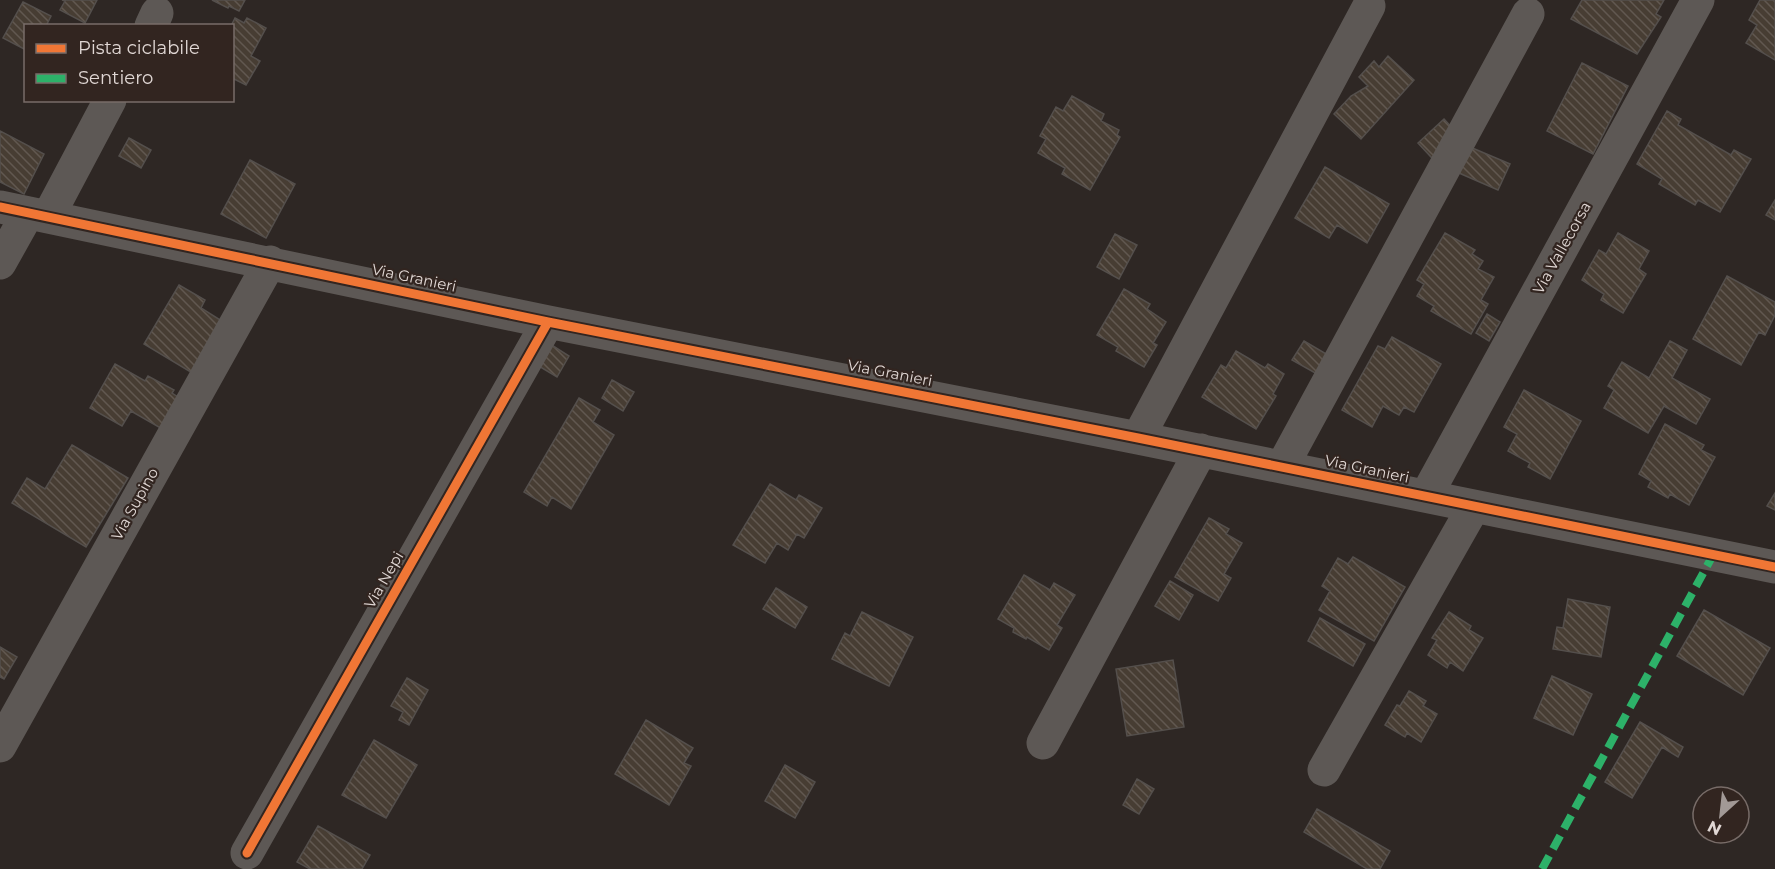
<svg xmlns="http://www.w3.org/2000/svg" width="1775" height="869" viewBox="0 0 1775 869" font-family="Montserrat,sans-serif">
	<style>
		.building { fill: url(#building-back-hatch); stroke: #544f4c; stroke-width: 1.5 }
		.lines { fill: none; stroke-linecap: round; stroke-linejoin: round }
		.street { stroke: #5d5855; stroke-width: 33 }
		.quiet { stroke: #2db169; stroke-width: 8; stroke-dasharray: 15 8; stroke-linecap: butt }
		.cycleway-casing { stroke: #322520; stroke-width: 13 }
		.cycleway { stroke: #f07635; stroke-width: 9 }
		.labels { text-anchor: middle; stroke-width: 4.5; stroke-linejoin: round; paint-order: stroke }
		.street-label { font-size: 15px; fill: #e0d7d4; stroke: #322520 }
	</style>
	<defs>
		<pattern id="building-back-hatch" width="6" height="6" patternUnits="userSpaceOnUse" patternTransform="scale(1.5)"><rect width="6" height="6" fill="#473d33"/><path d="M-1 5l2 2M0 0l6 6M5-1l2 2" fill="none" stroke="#615850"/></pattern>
	</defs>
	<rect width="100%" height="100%" fill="#2e2724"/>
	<!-- building -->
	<path class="building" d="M62 0H97L85 23 60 10 65 1Z
		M212 0H245L239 11 229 6 228 8Z
		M1582 0H1664L1656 14 1661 17 1637 54 1571 19Z
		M1760 0H1775V60L1746 43 1757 25 1749 20Z
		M23 2 51 16 46 26H26V50L3 38Z
		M235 18 244 23 247 18 266 28 251 56 260 61 246 85 232 78V26H231Z
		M1388 56 1414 80 1361 139 1334 114 1351 96 1368 86 1359 77 1374 61 1379 67Z
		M1582 63 1628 86 1593 154 1547 131Z
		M1072 96 1104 114 1101 121 1119 130 1117 135 1120 137 1090 190 1062 174 1065 168 1038 153 1046 139 1040 136 1056 107 1063 111Z
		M1667 111 1681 119 1678 125 1731 155 1734 150 1751 159 1720 212 1698 200 1695 205 1659 184 1662 179 1637 164Z
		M1444 119 1455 131 1432 158 1418 143Z
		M0 131 44 154 24 194 0 182Z
		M129 138 151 150 141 168 119 156Z
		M1470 147 1510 164 1498 190 1459 173Z
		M250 160 295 184 266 238 221 214Z
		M1325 167 1389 204 1367 243 1337 225 1329 238 1295 218Z
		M1775 200V220L1766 215Z
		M1445 233 1475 250 1472 254 1483 261 1478 269 1494 277 1481 300 1488 304 1471 334 1431 311 1434 306 1417 296 1424 284 1417 280Z
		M1618 233 1649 251 1639 269 1646 274 1623 313 1601 300 1604 294 1582 280 1599 250 1606 254Z
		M1115 234 1137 245 1119 279 1097 267Z
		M1727 276 1775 302V315L1765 335 1759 332 1741 365 1693 339Z
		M179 285 205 300 201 308 225 323 194 374 144 344Z
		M1124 289 1150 304 1147 309 1166 322 1153 343 1157 345 1144 367 1116 351 1118 347 1097 335Z
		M1487 314 1500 322 1489 341 1476 333Z
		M1392 337 1441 364 1414 412 1404 407 1399 415 1383 406 1372 427 1342 410 1378 346 1385 349Z
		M1304 341 1328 355 1317 374 1292 360Z
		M1670 341 1687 350 1672 378 1710 399 1696 424 1664 406 1648 433 1604 408 1614 390 1608 386 1622 362 1649 378Z
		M550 344 569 356 557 377 537 365Z
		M1236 351 1265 368 1268 364 1284 374 1273 394 1276 396 1256 429 1202 397 1221 365 1226 368Z
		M115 364 145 381 148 376 174 390 172 393 181 399 164 430 131 411 122 426 90 408Z
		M612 380 634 392 623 411 602 398Z
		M1524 390 1581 421 1550 479 1528 467 1530 463 1508 451 1517 434 1504 427Z
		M579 398 600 410 593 422 614 435 571 509 552 497 547 506 524 492Z
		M1665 424 1704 445 1701 450 1715 457 1689 505 1670 494 1668 498 1648 487 1651 481 1639 474Z
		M72 445 128 478 86 547 12 503 27 478 45 489Z
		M770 484 796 500 799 495 822 508 804 538 797 534 788 550 777 543 765 563 733 545Z
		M1775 493V510L1767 506Z
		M1209 518 1229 529 1226 534 1242 543 1224 574 1231 578 1218 601 1175 577Z
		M1353 557 1405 587 1374 641 1319 610 1330 591 1322 586 1338 558 1348 564Z
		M1024 575 1050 590 1054 583 1075 595 1057 625 1062 628 1049 650 1027 637 1026 639 1013 632 1014 628 998 619Z
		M1170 581 1193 595 1179 620 1155 606Z
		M776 588 807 607 795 628 763 609Z
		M1568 599 1610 607 1601 657 1553 649 1557 627 1563 628Z
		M1704 610 1770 648 1743 695 1677 656Z
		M862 612 913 637 889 686 832 659 845 633 850 636Z
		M1449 612 1471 626 1469 630 1483 638 1463 671 1450 662 1447 668 1428 655 1437 640 1432 638Z
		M1320 618 1365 644 1353 666 1308 641Z
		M0 647 17 657 4 679 0 677Z
		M1173 660 1184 727 1127 736 1116 669Z
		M1552 676 1592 694 1573 735 1534 718Z
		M407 678 428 690 409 725 399 720 403 712 391 706Z
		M1409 691 1426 701 1423 706 1437 714 1421 742 1407 733 1405 737 1385 725 1397 705 1400 706Z
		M646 720 693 748 684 763 691 766 669 805 615 774Z
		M1640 722 1683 747 1678 757 1662 747 1632 798 1605 782Z
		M374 740 417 765 386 818 342 795Z
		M785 765 815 782 795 818 765 801Z
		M1137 779 1154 789 1139 814 1123 805Z
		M1317 809 1390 851 1380 869H1367L1304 832Z
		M318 826 370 855 362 869H310L297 862Z"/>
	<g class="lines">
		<!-- street -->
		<path class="street" d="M151 26 157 13
			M0 207 548 322 1138 438 1775 567
			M48 217 110 100
			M0 263 28 213
			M1138 438 1369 6
			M1282 467 1528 14
			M1426 496 1698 0
			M1043 743 1201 450
			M0 746 270 262
			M1324 770 1474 506
			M247 853 548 322"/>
		<!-- quiet -->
		<path class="quiet" d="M1542 869 1713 555"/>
		<!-- cycleway casing -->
		<g class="cycleway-casing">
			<path id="cycleway" d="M0 207 548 322 1138 438 1775 567
				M247 853 548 322"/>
		</g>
		<!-- cycleway -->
		<use href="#cycleway" class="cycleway"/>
	</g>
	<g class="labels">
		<!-- street labels -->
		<g class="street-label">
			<text transform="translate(1562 248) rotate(-61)" y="5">Via Vallecorsa</text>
			<text transform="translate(414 278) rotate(12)" y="5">Via Granieri</text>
			<text transform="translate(890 373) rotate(11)" y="5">Via Granieri</text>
			<text transform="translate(1367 469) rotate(12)" y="5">Via Granieri</text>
			<text transform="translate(135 504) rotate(-61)" y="5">Via Supino</text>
			<text transform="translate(384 580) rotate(-60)" y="5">Via Nepi</text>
		</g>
	</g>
	<!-- legend -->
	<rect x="24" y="24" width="210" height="78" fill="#322520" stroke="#786c68" stroke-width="1.5"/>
	<rect x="36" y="44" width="30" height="9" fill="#f07635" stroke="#786c68" stroke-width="1.5"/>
	<text x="78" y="54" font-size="18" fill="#e0d7d4">Pista ciclabile</text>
	<rect x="36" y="74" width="30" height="9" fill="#2db169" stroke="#786c68" stroke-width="1.5"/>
	<text x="78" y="84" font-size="18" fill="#e0d7d4">Sentiero</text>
	<!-- north arrow -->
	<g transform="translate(1721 815) rotate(207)"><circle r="28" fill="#322520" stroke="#786c68" stroke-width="1.5"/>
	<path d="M0-4.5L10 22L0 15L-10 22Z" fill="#a29996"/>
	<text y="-9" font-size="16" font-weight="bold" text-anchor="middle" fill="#e0d7d4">N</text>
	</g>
</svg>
